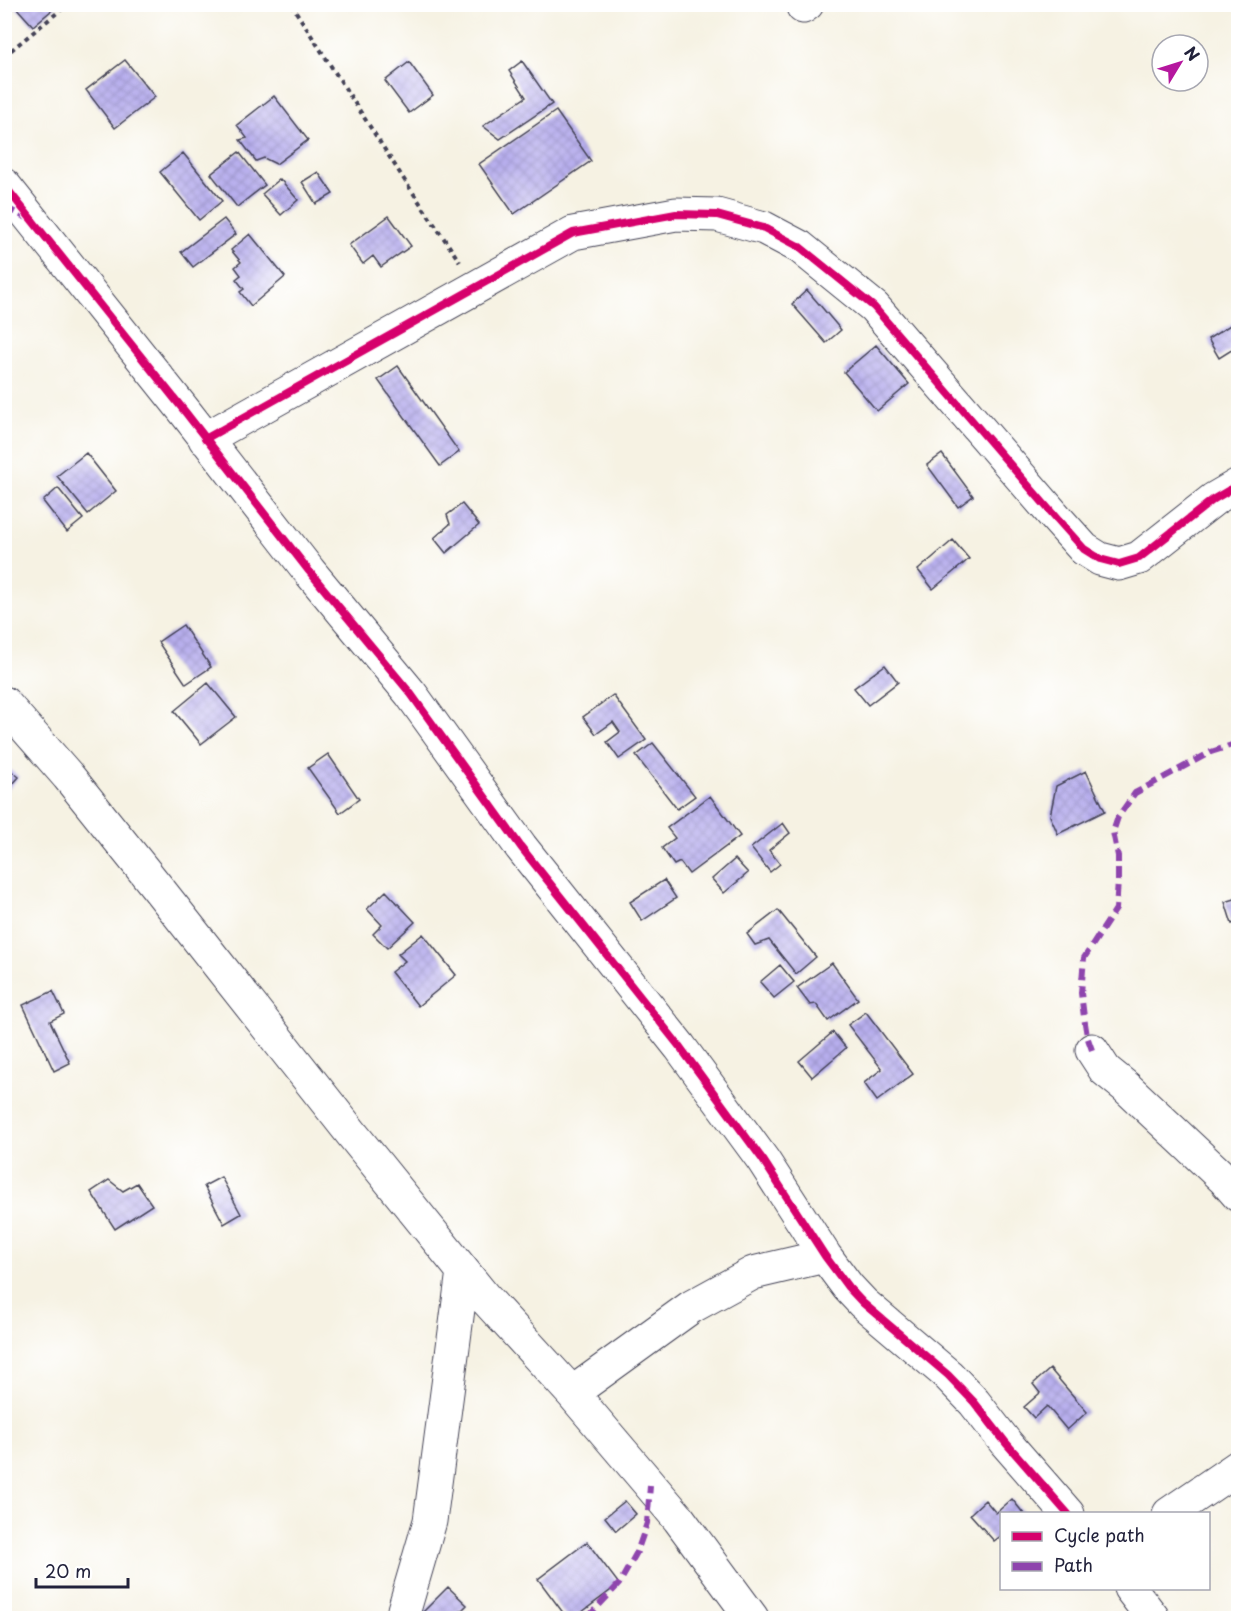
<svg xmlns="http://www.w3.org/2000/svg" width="1243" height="1623" viewBox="0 0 1243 1623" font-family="'Playpen Sans',sans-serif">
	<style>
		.building { fill: url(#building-cross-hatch) }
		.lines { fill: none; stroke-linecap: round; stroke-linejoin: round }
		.minor-casing { stroke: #424154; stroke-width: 35 }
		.path { stroke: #424154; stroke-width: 4; stroke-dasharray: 4.5 4.5; stroke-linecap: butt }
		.minor { stroke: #fff; stroke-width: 33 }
		.quiet { stroke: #8e44ad; stroke-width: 6; stroke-dasharray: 12 6; stroke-linecap: butt }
		.cycleway-casing { stroke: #fff; stroke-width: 11 }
		.cycleway { stroke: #d6006c; stroke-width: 8 }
	</style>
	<defs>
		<pattern id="building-cross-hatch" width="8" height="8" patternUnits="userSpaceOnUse" patternTransform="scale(1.5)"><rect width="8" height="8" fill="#b7aeed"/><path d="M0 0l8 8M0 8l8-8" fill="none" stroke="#9d95cc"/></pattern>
	</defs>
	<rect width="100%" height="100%" fill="#fff"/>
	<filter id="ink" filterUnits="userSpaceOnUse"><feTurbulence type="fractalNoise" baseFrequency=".0167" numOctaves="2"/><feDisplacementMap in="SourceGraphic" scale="12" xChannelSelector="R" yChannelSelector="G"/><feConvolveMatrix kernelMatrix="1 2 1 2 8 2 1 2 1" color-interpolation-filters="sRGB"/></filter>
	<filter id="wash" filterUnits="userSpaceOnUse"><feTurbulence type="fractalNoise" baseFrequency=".008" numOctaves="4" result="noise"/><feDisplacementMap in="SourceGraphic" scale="24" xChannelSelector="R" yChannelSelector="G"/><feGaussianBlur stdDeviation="1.35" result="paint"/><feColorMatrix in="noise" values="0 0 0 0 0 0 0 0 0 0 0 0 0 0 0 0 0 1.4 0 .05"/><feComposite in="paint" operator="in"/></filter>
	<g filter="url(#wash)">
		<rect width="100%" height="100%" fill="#f6f2e3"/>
		<g id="blocks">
			<!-- building -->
			<path class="building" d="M14 5H58L33 26Z
				M125 60 155 97 115 128 86 90Z
				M522 61 552 104 500 139 483 126 526 97 509 71Z
				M409 62 433 95 409 113 385 81Z
				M274 96 308 140 276 164 264 158 256 161 240 140 247 138 237 125Z
				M556 111 591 161 514 214 479 164Z
				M239 152 265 185 237 207 211 174Z
				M183 153 222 201 199 220 160 172Z
				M318 172 333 194 316 204 302 182Z
				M280 179 298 200 281 215 262 194Z
				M389 216 411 246 381 267 373 256 363 264 349 245Z
				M224 219 236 234 193 267 181 252Z
				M250 234 285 277 251 306 240 292 244 289 236 279 241 275 235 267 241 262 231 250Z
				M807 290 841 330 826 343 792 304Z
				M1238 320V346L1219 358 1208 339Z
				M876 345 909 384 877 411 844 372Z
				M398 366 459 452 440 466 378 380Z
				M86 453 116 491 88 514 57 476Z
				M942 454 973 496 958 507 927 465Z
				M58 488 83 519 67 532 43 501Z
				M462 504 479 525 446 553 434 538 450 524 447 515Z
				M953 540 969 559 933 589 918 570Z
				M183 625 211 667 186 684 158 642Z
				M885 665 898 682 868 705 854 688Z
				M208 683 236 717 201 744 174 711Z
				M613 695 646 740 619 759 607 742 620 732 613 722 596 734 583 717Z
				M653 743 695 796 677 809 636 756Z
				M328 754 359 799 340 813 308 768Z
				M4 765 19 777 4 794Z
				M1086 771 1105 811 1058 834 1050 816 1056 786Z
				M710 796 740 836 689 874 680 862 674 865 662 848 675 838 667 828Z
				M783 823 790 833 769 850 780 864 770 872 751 848Z
				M735 859 748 873 724 893 712 879Z
				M664 880 676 898 642 921 630 902Z
				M386 891 415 922 387 948 373 934 382 925 367 909Z
				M1238 898V922L1232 924 1225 902Z
				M778 910 816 957 796 974 769 940 755 945 747 934Z
				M423 934 456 975 418 1006 391 972 405 961 398 954Z
				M832 963 858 999 828 1021 816 1004 810 1005 797 988Z
				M780 965 794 982 774 998 760 982Z
				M53 991 64 1014 50 1021 70 1063 54 1071 23 1005Z
				M866 1012 913 1074 877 1101 864 1083 882 1069 848 1025Z
				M833 1032 846 1048 812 1077 799 1061Z
				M221 1177 241 1214 224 1224 204 1186Z
				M109 1180 123 1191 137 1183 152 1205 115 1229 91 1192Z
				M1050 1369 1087 1412 1067 1430 1047 1406 1034 1418 1024 1407 1040 1393 1033 1384Z
				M1012 1499 1024 1514H1002V1535L994 1541 970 1514 985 1500 996 1513Z
				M625 1501 636 1514 616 1531 605 1517Z
				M587 1542 619 1584 574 1618H567L538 1579Z
				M448 1587 467 1605 454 1618H417Z"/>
		</g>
	</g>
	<g filter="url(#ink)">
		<use href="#blocks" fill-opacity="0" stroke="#424154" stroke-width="1.5"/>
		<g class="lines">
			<!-- minor casing -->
			<g class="minor-casing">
				<path id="minor" d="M803 7 807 4
					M4 185 186 413 309 571 411 694 521 847 680 1047 763 1160 825 1256 848 1287 863 1303 948 1375 974 1402 1006 1443 1068 1514
					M205 439 573 233 676 214 717 215 764 228 800 247 874 307 1058 520 1084 549 1100 559 1119 564 1139 558 1214 499 1238 485
					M4 703 68 776 157 887 352 1134 484 1297 572 1393 679 1519 752 1618
					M1092 1050 1105 1070 1126 1087 1224 1179 1238 1195
					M572 1393 691 1307 753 1273 825 1256
					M1169 1514 1238 1467
					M1130 1588 1153 1618
					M405 1618 404 1610 430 1521 463 1271"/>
			</g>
			<!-- path -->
			<path class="path" d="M291 4 405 181 460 262
				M4 56 68 4"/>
			<!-- minor -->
			<use href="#minor" class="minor"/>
			<!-- quiet -->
			<path class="quiet" d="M4 207 27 218
				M1092 1050 1087 1036 1084 1017 1081 993 1084 958 1116 909 1118 881V856L1113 832 1118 817 1135 793 1211 752 1238 743
				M587 1618 619 1584 637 1552 647 1523 650 1486"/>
			<!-- cycleway casing -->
			<g class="cycleway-casing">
				<path id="cycleway" d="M4 185 186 413 309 571 411 694 521 847 680 1047 763 1160 825 1256 848 1287 863 1303 948 1375 974 1402 1006 1443 1068 1514
					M205 439 573 233 676 214 717 215 764 228 800 247 874 307 1058 520 1084 549 1100 559 1119 564 1139 558 1214 499 1238 485"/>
			</g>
			<!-- cycleway -->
			<use href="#cycleway" class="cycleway"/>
		</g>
	</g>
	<!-- margin -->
	<rect width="1243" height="1623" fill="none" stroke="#fff" stroke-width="24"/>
	<!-- legend -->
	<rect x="1000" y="1512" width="210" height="78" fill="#ffffff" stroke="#a7a7b1" stroke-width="1.5"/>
	<rect x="1012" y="1532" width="30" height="9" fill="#d6006c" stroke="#a7a7b1" stroke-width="1.5"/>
	<text x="1054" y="1542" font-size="18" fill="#22223b">Cycle path</text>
	<rect x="1012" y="1562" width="30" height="9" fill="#8e44ad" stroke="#a7a7b1" stroke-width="1.5"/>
	<text x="1054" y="1572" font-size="18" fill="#22223b">Path</text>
	<!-- north arrow -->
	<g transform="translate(1180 63) rotate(52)"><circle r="28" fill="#ffffff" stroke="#a7a7b1" stroke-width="1.5"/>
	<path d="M0-4.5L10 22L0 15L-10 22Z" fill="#b5179e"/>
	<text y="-9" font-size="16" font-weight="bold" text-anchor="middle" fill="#22223b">N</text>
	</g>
	<!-- scale -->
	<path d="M36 1578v9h92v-9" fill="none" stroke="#22223b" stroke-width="3"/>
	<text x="45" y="1578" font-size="18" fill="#22223b" stroke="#ffffff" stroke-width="4.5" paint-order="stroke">20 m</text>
</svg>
